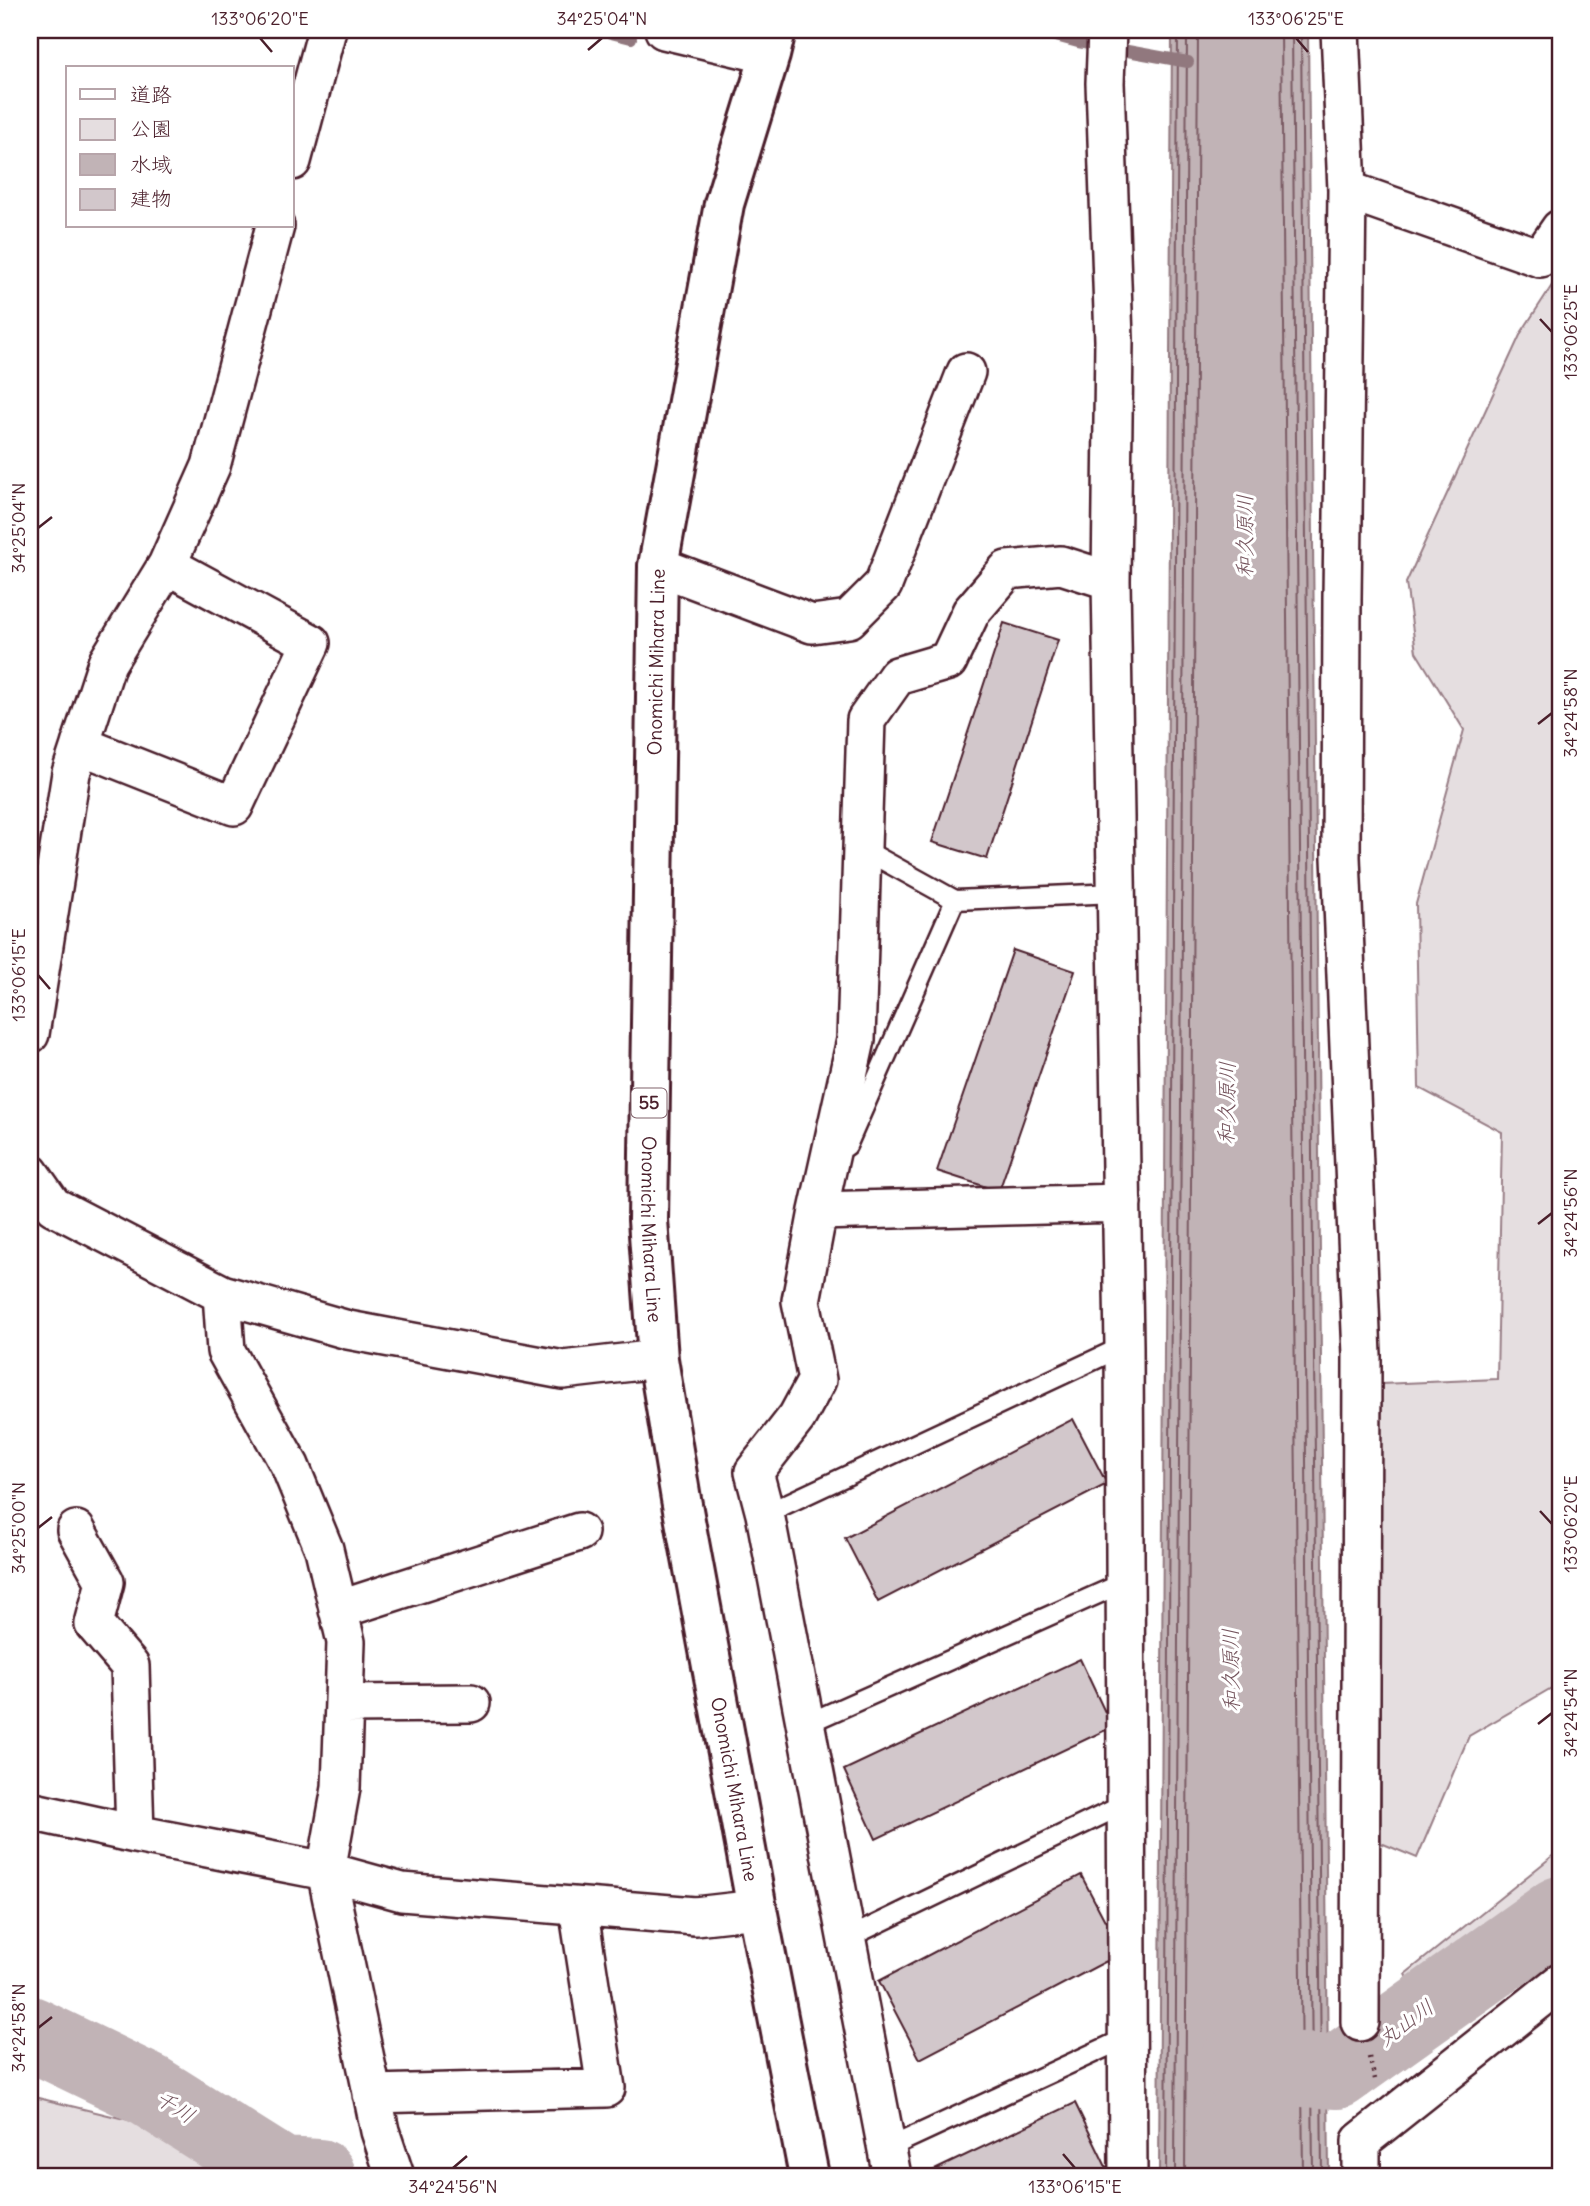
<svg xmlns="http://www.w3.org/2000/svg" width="1590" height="2206" viewBox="0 0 1590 2206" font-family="Delius,'Klee One',sans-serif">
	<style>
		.green { fill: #e5dee0; stroke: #987e86; stroke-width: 2 }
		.water { fill: #c1b3b6; stroke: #91787e; stroke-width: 2 }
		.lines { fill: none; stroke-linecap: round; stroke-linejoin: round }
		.shore { stroke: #7a5a63; stroke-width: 2 }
		.stream { stroke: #91787e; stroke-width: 12 }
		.river { stroke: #c1b3b6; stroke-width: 74 }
		.building { fill: #d2c7cb; stroke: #4a1f2b; stroke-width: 2 }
		.service-casing { stroke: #4a1f2b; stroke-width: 23 }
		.minor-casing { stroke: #4a1f2b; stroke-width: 42 }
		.primary-casing { stroke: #4a1f2b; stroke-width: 44 }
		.path { stroke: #4a1f2b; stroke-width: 4.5; stroke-dasharray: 2 5; stroke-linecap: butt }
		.service { stroke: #fff; stroke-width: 18 }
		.minor { stroke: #fff; stroke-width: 37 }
		.primary { stroke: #fff; stroke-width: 38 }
		.ticks { fill: none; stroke: #4a1f2b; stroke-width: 2.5 }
		.labels { text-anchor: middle; stroke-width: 6; stroke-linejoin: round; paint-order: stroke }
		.shield { fill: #fff; stroke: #80626b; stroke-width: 2 }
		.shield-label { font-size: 18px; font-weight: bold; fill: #4a1f2b }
		.street-label { font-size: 19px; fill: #4a1f2b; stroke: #fff }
		.water-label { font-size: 21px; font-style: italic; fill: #74535c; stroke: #fff }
		.neatline { fill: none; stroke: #4a1f2b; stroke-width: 2.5 }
		.ticks-label { font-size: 18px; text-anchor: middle; fill: #4a1f2b }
	</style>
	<rect width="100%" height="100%" fill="#fff"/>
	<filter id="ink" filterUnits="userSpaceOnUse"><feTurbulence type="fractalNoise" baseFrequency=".0143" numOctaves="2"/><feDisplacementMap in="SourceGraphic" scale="14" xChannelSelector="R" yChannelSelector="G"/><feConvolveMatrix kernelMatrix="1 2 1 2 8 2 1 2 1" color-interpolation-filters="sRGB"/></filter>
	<g filter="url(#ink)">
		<!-- green -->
		<path class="green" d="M1560 273V1683L1469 1736 1417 1858 1381 1843V1384L1497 1379 1502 1132 1419 1088 1416 904 1464 730 1416 652 1406 583 1521 333Z
			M1560 1850V1903L1430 2031 1405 1974Z
			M30 2096 297 2161 304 2176H30Z"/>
		<!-- water -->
		<path class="water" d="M1172 30H1308L1329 2176H1159Z"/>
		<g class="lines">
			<!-- shore -->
			<path class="shore" d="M1281 30 1303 2176
				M1292 30 1313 2176
				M1301 30 1322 2176
				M1166 2176 1178 30
				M1175 2176 1187 30
				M1185 2176 1198 30"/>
			<!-- stream -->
			<path class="stream" d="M599 30 631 38
				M1034 30 1078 42 1188 62"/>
			<!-- river -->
			<path class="river" d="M30 2033 150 2091 282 2174 319 2176
				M1234 2066 1337 2072 1560 1913"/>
		</g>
		<!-- building -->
		<path class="building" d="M1004 623 1058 640 987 859 932 842Z
			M1013 950 1075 971 999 1191 937 1171Z
			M1073 1419 1107 1484 878 1602 845 1538Z
			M1080 1659 1112 1727 876 1839 844 1770Z
			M1081 1875 1122 1953 920 2059 879 1981Z
			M1075 2103 1109 2173 1101 2176H922Z"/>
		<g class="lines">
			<!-- service casing -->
			<g class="service-casing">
				<path id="service" d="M861 848 955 900
					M847 1146 955 900 1116 893
					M765 1514 1124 1346
					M806 1724 1125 1582
					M846 1939 1127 1803
					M886 2149 1128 2037"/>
			</g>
			<!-- minor casing -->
			<g class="minor-casing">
				<path id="minor" d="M664 30 770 55
					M1107 30 1105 83 1114 340 1111 581 1124 1346 1128 2176
					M1340 30 1347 190 1342 599 1341 857 1362 1355 1360 2022
					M292 161 327 30
					M1347 190 1540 258 1560 229
					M658 566 812 624 849 619 883 585 966 372
					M80 745 234 806 311 643 167 565
					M30 1034 71 773 107 663 167 565 211 466 275 226
					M30 1173 53 1206 222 1294 348 1330 563 1370 658 1359
					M818 1211 1122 1203
					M222 1294 226 1351 290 1466 324 1549 346 1642 341 1788 326 1871 380 2131 395 2176
					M76 1530 105 1582 94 1624 130 1666 135 1834
					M338 1610 579 1532
					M344 1704 471 1703
					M30 1811 135 1834 326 1871 402 1892 695 1916 757 1909
					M372 2094 606 2088 578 1907
					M892 2176 765 1514 754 1472 797 1417 817 1380 801 1301 818 1211 856 1040 866 720 897 676 948 661 971 612 1007 570 1061 565 1111 581
					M1361 2176V2141L1560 1983"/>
			</g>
			<!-- primary casing -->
			<g class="primary-casing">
				<g id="primary">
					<path id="s1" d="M776 30 770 55 724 204 658 566 648 1220 658 1359 681 1499 757 1909 809 2176"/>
				</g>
			</g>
			<!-- path -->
			<path class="path" d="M1369 2057 1375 2079"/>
			<!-- service -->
			<use href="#service" class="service"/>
			<!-- minor -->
			<use href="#minor" class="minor"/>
			<!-- primary -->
			<use href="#primary" class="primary"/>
		</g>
	</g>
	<!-- ticks -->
	<path class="ticks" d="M260 38 272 52M1296 38 1308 52M588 50 602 38M1540 319 1552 332M38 528 52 517M1538 724 1552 713M38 975 50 989M1538 1224 1552 1213M1540 1511 1552 1524M38 1528 52 1517M1538 1724 1552 1713M38 2028 52 2017M1063 2154 1075 2168M453 2168 467 2156"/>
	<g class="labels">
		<!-- shield labels -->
		<rect class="shield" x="631.5" y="1088.5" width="35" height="29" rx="5"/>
		<g class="shield-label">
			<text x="649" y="1109">55</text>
		</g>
		<!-- street labels -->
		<g class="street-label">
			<text transform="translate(656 662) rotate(-89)" y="7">Onomichi Mihara Line</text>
			<text dy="7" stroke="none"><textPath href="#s1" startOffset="1213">Onomichi Mihara Line</textPath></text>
			<text dy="7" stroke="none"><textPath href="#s1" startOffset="1780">Onomichi Mihara Line</textPath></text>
		</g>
		<!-- water labels -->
		<g class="water-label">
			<text transform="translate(1245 536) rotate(-90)" y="7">和久原川</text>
			<text transform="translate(1227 1103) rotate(-89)" y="7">和久原川</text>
			<text transform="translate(1231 1670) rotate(-91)" y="7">和久原川</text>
			<text transform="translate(1406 2023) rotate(-36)" y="7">丸山川</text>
			<text transform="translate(175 2107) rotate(32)" y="7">千川</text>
		</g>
	</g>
	<!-- margin -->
	<rect width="1590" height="2206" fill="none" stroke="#fff" stroke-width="77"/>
	<!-- legend -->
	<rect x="66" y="66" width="228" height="161" fill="#ffffff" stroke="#b7a5aa" stroke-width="2"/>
	<rect x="80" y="89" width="35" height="10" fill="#ffffff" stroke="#b7a5aa" stroke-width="2"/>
	<text x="130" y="102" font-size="21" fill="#4a1f2b">道路</text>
	<rect x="80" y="119" width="35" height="21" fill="#e5dee0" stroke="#b7a5aa" stroke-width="2"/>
	<text x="130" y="136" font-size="21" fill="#4a1f2b">公園</text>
	<rect x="80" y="154" width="35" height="21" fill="#c1b3b6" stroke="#b7a5aa" stroke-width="2"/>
	<text x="130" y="172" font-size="21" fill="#4a1f2b">水域</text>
	<rect x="80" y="189" width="35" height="21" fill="#d2c7cb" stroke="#b7a5aa" stroke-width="2"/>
	<text x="130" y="206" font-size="21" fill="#4a1f2b">建物</text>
	<rect x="38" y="38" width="1514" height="2130" class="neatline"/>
	<g class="ticks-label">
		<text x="260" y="25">133°06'20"E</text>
		<text x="602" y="25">34°25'04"N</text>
		<text x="1296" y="25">133°06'25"E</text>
		<text transform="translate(1571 332) rotate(-90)" y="6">133°06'25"E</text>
		<text transform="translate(19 528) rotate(-90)" y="6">34°25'04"N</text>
		<text transform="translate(1571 713) rotate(-90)" y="6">34°24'58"N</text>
		<text transform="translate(19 975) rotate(-90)" y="6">133°06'15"E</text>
		<text transform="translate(1571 1213) rotate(-90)" y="6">34°24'56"N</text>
		<text transform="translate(1571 1524) rotate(-90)" y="6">133°06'20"E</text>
		<text transform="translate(19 1528) rotate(-90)" y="6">34°25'00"N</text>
		<text transform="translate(1571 1713) rotate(-90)" y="6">34°24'54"N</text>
		<text transform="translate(19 2028) rotate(-90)" y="6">34°24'58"N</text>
		<text x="453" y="2193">34°24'56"N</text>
		<text x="1075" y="2193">133°06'15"E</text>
	</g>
</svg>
